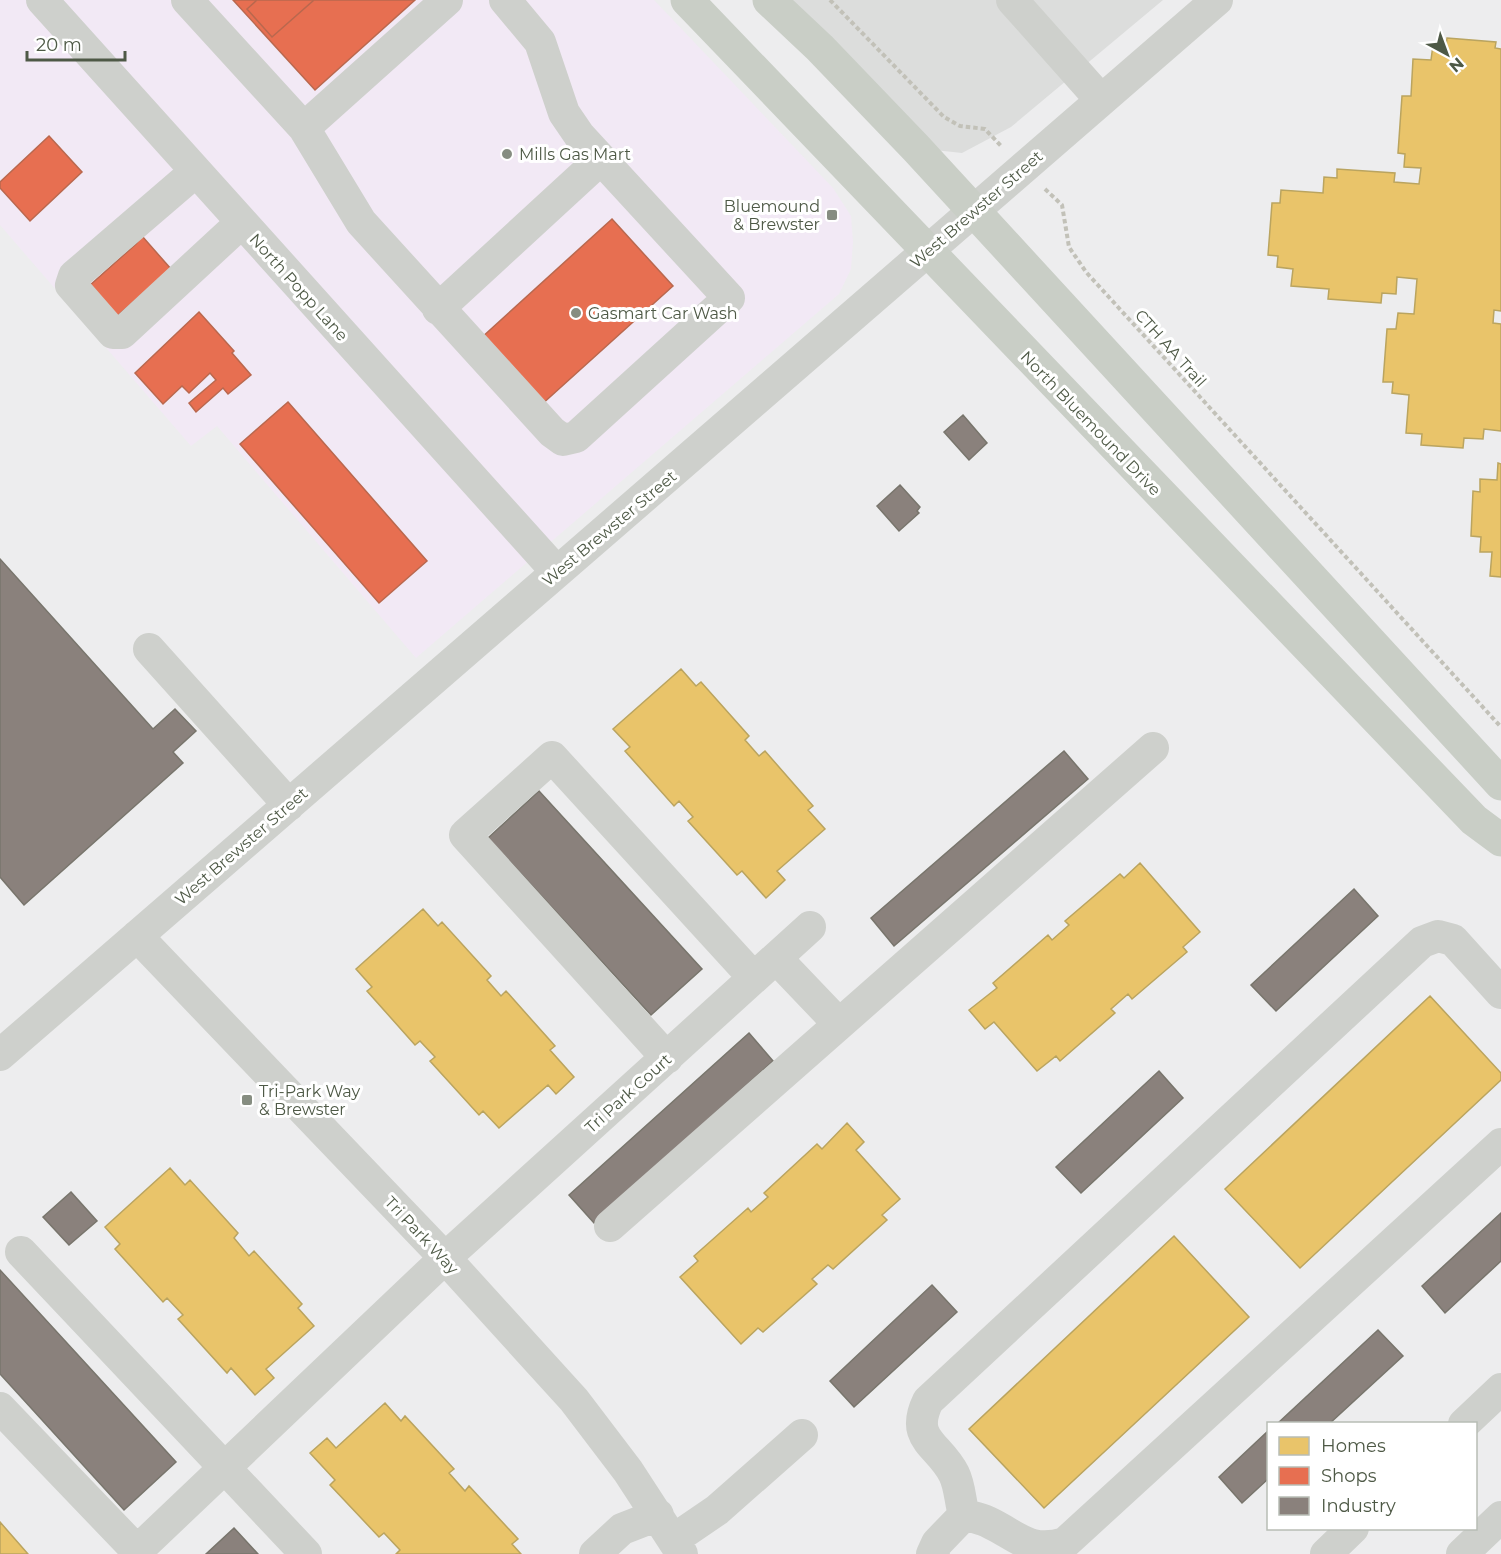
<svg xmlns="http://www.w3.org/2000/svg" width="1501" height="1554" viewBox="0 0 1501 1554" font-family="Montserrat,sans-serif">
	<style>
		.commercial { fill: #f2e9f5 }
		.education { fill: #dcdddc }
		.homes { fill: #e9c46a; stroke: #baa45f; stroke-width: 1.5 }
		.shops { fill: #e76f51; stroke: #b9684e; stroke-width: 1.5 }
		.industry { fill: #8a817c; stroke: #78756c; stroke-width: 1.5 }
		.lines { fill: none; stroke-linecap: round; stroke-linejoin: round }
		.path { stroke: #c2c1b8; stroke-width: 4; stroke-dasharray: 4.5 3; stroke-linecap: butt }
		.minor { stroke: #ced0cc; stroke-width: 32 }
		.major { stroke: #c9cec6; stroke-width: 33 }
		.poi-dot { fill: #868d81; stroke: #fff; stroke-width: 2 }
		.labels { text-anchor: middle; stroke-width: 6; stroke-linejoin: round; paint-order: stroke }
		.poi-label { font-size: 16px; fill: #4e5946; stroke: #fff; text-anchor: start }
		.street-label { font-size: 16px; fill: #4e5946; stroke: #fff }
	</style>
	<rect width="100%" height="100%" fill="#ededee"/>
	<!-- commercial -->
	<path class="commercial" d="M0 0H654L833 188 851 216 853 242 851 269 839 294 416 658 217 426 191 446 0 225Z"/>
	<!-- education -->
	<path class="education" d="M778 0H1163L1011 127 962 153 916 148Z"/>
	<!-- homes -->
	<path class="homes" d="M1447 38 1496 42 1495 48 1501 49V311L1494 310 1493 323 1501 324V431L1484 429 1483 439 1464 438 1463 448 1421 445 1422 434 1406 433 1409 395 1392 393 1393 382H1383L1387 329H1396L1398 313 1414 314 1417 279 1397 277 1396 294 1382 293 1381 303 1328 299 1329 289 1291 286 1293 269 1277 267 1278 256 1268 255 1272 203H1280L1281 190 1323 193 1324 177 1337 178V169L1395 173 1394 182 1419 184 1421 168 1404 167 1405 154 1398 153 1402 96H1411L1413 59 1431 60 1433 45 1446 46Z
		M1498 463 1501 464V577L1490 576 1492 552H1480L1481 537 1471 536 1473 491 1480 492V479L1497 480Z
		M681 669 696 686 701 682 749 736 745 740 759 756 765 751 813 806 808 810 825 829 777 871 785 880 766 898 742 871 737 875 688 821 693 817 679 801 674 806 625 751 630 747 613 729Z
		M1140 863 1200 932 1183 947 1187 952 1132 999 1128 994 1111 1009 1115 1013 1060 1061 1056 1056 1037 1071 994 1022 985 1029 969 1010 997 988 993 983 1048 935 1052 940 1069 925 1065 921 1120 874 1124 878Z
		M423 909 438 926 442 922 491 976 487 980 501 996 506 991 555 1046 550 1050 574 1077 556 1094 548 1085 499 1128 483 1111 479 1115 430 1061 435 1057 420 1041 415 1045 367 991 372 987 356 969Z
		M1430 996 1501 1073V1080L1300 1268 1225 1189Z
		M847 1123 864 1142 856 1150 900 1199 882 1215 887 1220 833 1269 828 1265 812 1279 817 1284 763 1332 758 1328 741 1344 680 1277 698 1261 694 1256 748 1208 751 1212 768 1197 764 1193 817 1144 822 1149Z
		M170 1168 185 1185 190 1180 238 1233 234 1238 249 1256 254 1251 302 1304 298 1308 314 1326 266 1369 274 1378 255 1395 231 1368 227 1373 178 1319 183 1315 167 1298 163 1302 115 1249 120 1244 105 1227Z
		M1174 1236 1249 1317 1044 1508 969 1429Z
		M385 1403 401 1421 405 1416 454 1469 449 1473 465 1491 469 1486 518 1539 512 1544 521 1554H396L400 1550 384 1533 379 1537 330 1485 335 1480 310 1453 327 1438 336 1448Z
		M0 1522 28 1554H0Z"/>
	<!-- shops -->
	<path class="shops" d="M233 0H415L315 90Z
		M257 0H314L272 37 247 9Z
		M49 136 82 172 30 221 0 188V182Z
		M612 219 673 286 540 406 480 339Z
		M142 236 171 269 116 317 89 286 136 244Z
		M199 312 234 351 232 353 251 375 228 394 223 388 196 412 189 403 216 380 210 373 189 393 182 386 163 404 135 373Z
		M288 402 427 561 379 603 240 444Z"/>
	<!-- industry -->
	<path class="industry" d="M963 415 987 443 969 460 944 432Z
		M900 485 920 507 917 511 919 513 899 531 877 506Z
		M0 559 153 729 175 709 196 731 173 752 183 763 24 905 0 877Z
		M1064 751 1088 779 894 946 871 918Z
		M539 791 702 969 651 1015 488 838Z
		M1354 889 1378 916 1276 1011 1251 985Z
		M749 1033 773 1061 594 1223 569 1195Z
		M1159 1071 1183 1098 1081 1193 1056 1167Z
		M71 1192 97 1221 69 1245 43 1217Z
		M1501 1213V1261L1445 1313 1422 1286Z
		M0 1270 176 1462 124 1510 0 1374Z
		M932 1285 957 1312 854 1407 830 1381Z
		M1378 1330 1403 1356 1329 1424H1277Z
		M1268 1431V1479L1242 1503 1219 1477Z
		M234 1528 258 1554H206Z"/>
	<g class="lines">
		<!-- path -->
		<path class="path" d="M830 0 944 117 960 126 985 129 1001 146
			M1045 189 1062 205 1069 247 1086 272 1501 727"/>
		<!-- minor -->
		<path class="minor" d="M42 0 557 572
			M187 0 304 128 447 0
			M1012 0 1101 100
			M304 128 361 222 552 432 563 440 576 437 729 298 579 135 564 113 540 42 505 0
			M195 172 74 276 71 285 113 333H122L241 223
			M438 309 601 159
			M149 649 289 805
			M137 936 445 1258 574 1400 628 1471 682 1554
			M776 958 839 1024
			M0 1055 1217 0
			M667 1058 465 835 552 757 754 978
			M610 1226 1153 748
			M21 1252 306 1554
			M0 1408 140 1554
			M1464 1424 1501 1389
			M964 1515C960 1501 960 1486 954 1474 939 1444 909 1440 928 1401L1422 942 1438 936 1453 940 1501 993
			M964 1515C972 1517 980 1518 988 1522 1018 1536 1029 1554 1065 1543L1501 1144
			M673 1540 717 1510 802 1435
			M137 1551 445 1258 810 927
			M595 1554 622 1529 658 1515
			M932 1554 937 1543 964 1515
			M1326 1554 1353 1528
			M1462 1554 1501 1517"/>
		<!-- major -->
		<path class="major" d="M687 0 1474 820 1501 840
			M769 0 820 48 916 148 1501 784"/>
	</g>
	<!-- markers -->
	<g class="poi-dot">
		<circle cx="507" cy="154" r="6"/>
		<rect x="826" y="209" width="12" height="12" rx="3"/>
		<circle cx="576" cy="313" r="6"/>
		<rect x="241" y="1094" width="12" height="12" rx="3"/>
	</g>
	<g class="labels">
		<!-- poi labels -->
		<g class="poi-label">
			<text x="519" y="160">Mills Gas Mart</text>
			<text x="820" y="212" text-anchor="end">Bluemound<tspan x="820" dy="18">&amp; Brewster</tspan></text>
			<text x="588" y="319">Gasmart Car Wash</text>
			<text x="259" y="1097">Tri-Park Way<tspan x="259" dy="18">&amp; Brewster</tspan></text>
		</g>
		<!-- street labels -->
		<g class="street-label">
			<text transform="translate(976 209) rotate(-41)" y="6">West Brewster Street</text>
			<text transform="translate(299 287) rotate(48)" y="6">North Popp Lane</text>
			<text transform="translate(1171 348) rotate(48)" y="6">CTH AA Trail</text>
			<text transform="translate(1091 423) rotate(46)" y="6">North Bluemound Drive</text>
			<text transform="translate(609 528) rotate(-40)" y="6">West Brewster Street</text>
			<text transform="translate(241 846) rotate(-41)" y="6">West Brewster Street</text>
			<text transform="translate(628 1093) rotate(-42)" y="6">Tri Park Court</text>
			<text transform="translate(422 1235) rotate(47)" y="6">Tri Park Way</text>
		</g>
	</g>
	<!-- legend -->
	<rect x="1267" y="1422" width="210" height="108" fill="#ffffff" stroke="#b8bdb5" stroke-width="1.5"/>
	<rect x="1279" y="1437" width="30" height="18" fill="#e9c46a" stroke="#b8bdb5" stroke-width="1.5"/>
	<text x="1321" y="1452" font-size="18" fill="#4e5946">Homes</text>
	<rect x="1279" y="1467" width="30" height="18" fill="#e76f51" stroke="#b8bdb5" stroke-width="1.5"/>
	<text x="1321" y="1482" font-size="18" fill="#4e5946">Shops</text>
	<rect x="1279" y="1497" width="30" height="18" fill="#8a817c" stroke="#b8bdb5" stroke-width="1.5"/>
	<text x="1321" y="1512" font-size="18" fill="#4e5946">Industry</text>
	<!-- north arrow -->
	<g transform="translate(1447 54) rotate(139)" stroke="#ffffff" stroke-width="4.5" paint-order="stroke">
	<path d="M0-4.5L10 22L0 15L-10 22Z" fill="#4e5946"/>
	<text y="-9" font-size="16" font-weight="bold" text-anchor="middle" fill="#4e5946">N</text>
	</g>
	<!-- scale -->
	<path d="M27 51v9h98v-9" fill="none" stroke="#4e5946" stroke-width="3"/>
	<text x="36" y="51" font-size="18" fill="#4e5946" stroke="#ffffff" stroke-width="4.5" paint-order="stroke">20 m</text>
</svg>
